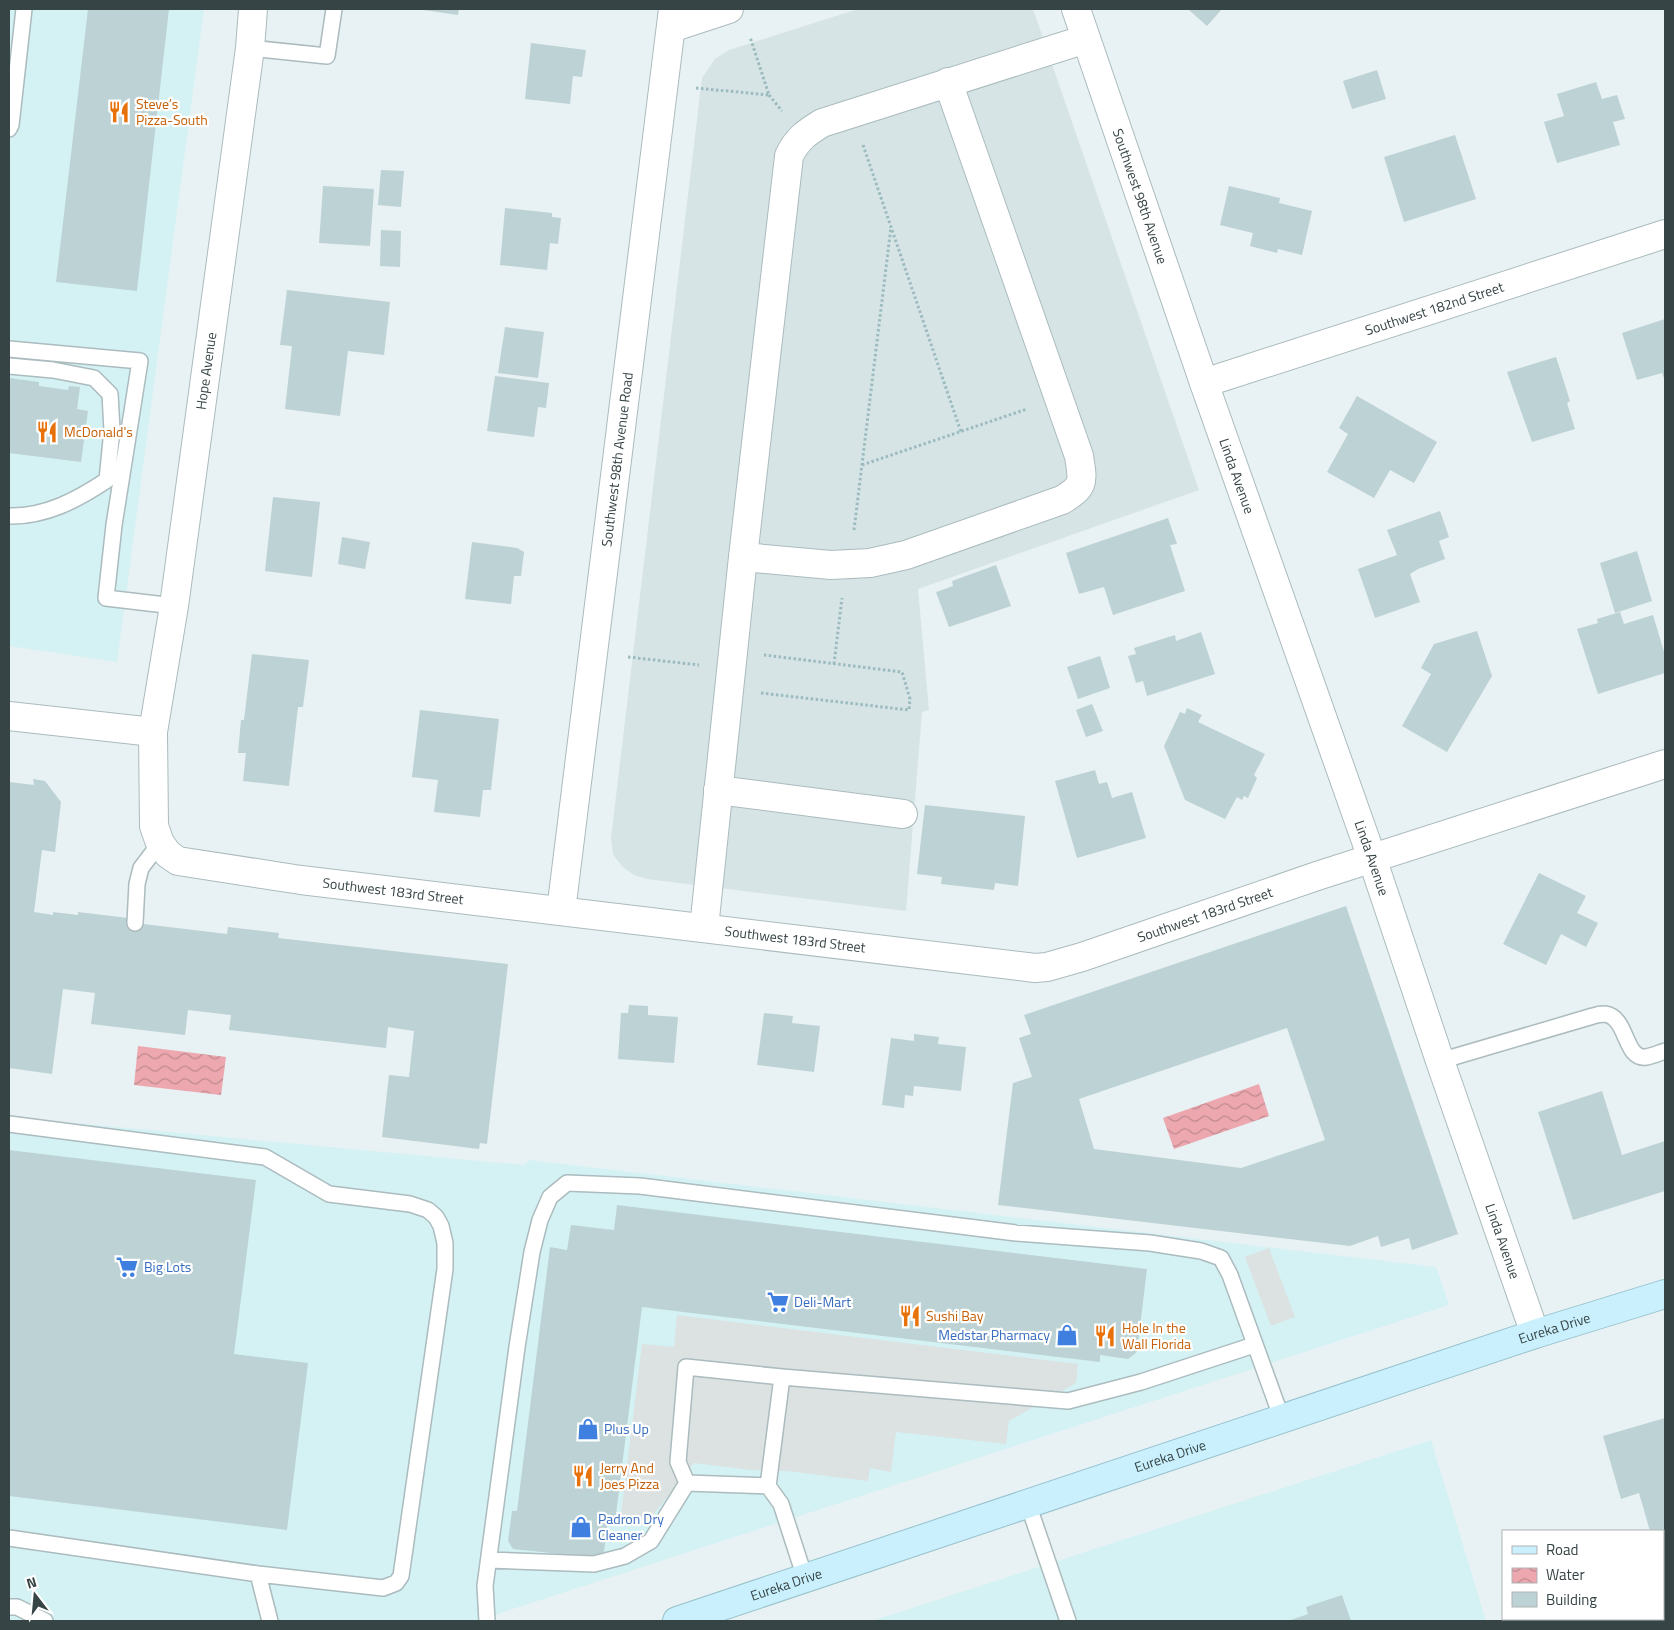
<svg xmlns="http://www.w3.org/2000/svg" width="1674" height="1630" viewBox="0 0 1674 1630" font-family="'Titillium Web',sans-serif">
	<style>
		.residential { fill: #d6e4e6 }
		.commercial { fill: #d4f2f4 }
		.parking { fill: #dce1e1 }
		.water { fill: url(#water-waves) }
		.building { fill: #bdd2d4; fill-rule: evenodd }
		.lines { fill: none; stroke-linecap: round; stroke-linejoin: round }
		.lane-casing { stroke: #abbbbe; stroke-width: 18 }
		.street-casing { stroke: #abbbbe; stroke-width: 30 }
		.secondary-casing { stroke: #97c2cd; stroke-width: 30 }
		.path { stroke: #9cbbbf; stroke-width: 3; stroke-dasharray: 2.5 2.5; stroke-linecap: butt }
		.lane { stroke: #fff; stroke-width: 15 }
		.street { stroke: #fff; stroke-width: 28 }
		.secondary { stroke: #c9f0fc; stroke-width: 28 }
		.labels { text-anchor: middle; stroke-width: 4.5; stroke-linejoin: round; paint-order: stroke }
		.food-label { font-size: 14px; fill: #c56008; stroke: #fff; text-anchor: start }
		.street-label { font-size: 14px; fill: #374446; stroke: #fff }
		.shop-label { font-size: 14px; fill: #366cbe; stroke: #fff; text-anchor: start }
	</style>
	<defs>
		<pattern id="water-waves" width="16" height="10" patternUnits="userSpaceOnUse" patternTransform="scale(1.25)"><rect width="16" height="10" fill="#eca7af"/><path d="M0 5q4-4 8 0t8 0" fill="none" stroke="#c08a90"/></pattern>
	</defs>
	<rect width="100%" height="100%" fill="#e8f1f3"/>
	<!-- residential -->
	<path class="residential" d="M858 9H1033L1199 490 918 589 929 710 922 712 906 911 647 879 634 875 624 868 617 860 613 854 611 838 702 78 715 59 729 50Z"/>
	<!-- commercial -->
	<path class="commercial" d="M9 9H204L117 662 9 646Z
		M9 1117 523 1165 529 1160 1436 1267 1449 1305 476 1621H9Z
		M1431 1440 1486 1621H872Z"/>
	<!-- parking -->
	<path class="parking" d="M1269 1248 1295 1317 1271 1326 1245 1257Z
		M677 1315 1078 1364 1076 1383 1009 1421 1006 1444 896 1432 891 1472 870 1468 868 1481 787 1471 751 1470 694 1463 645 1525 620 1523 642 1344 674 1347Z"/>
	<!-- water -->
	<path class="water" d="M138 1046 226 1057 221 1095 134 1085Z
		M1259 1084 1269 1116 1174 1149 1163 1118Z"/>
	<!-- building -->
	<path class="building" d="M88 9H169L137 291 56 282Z
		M417 9H459L458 15Z
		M1188 9H1222L1207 26Z
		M531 43 586 50 582 77 573 76 570 104 525 99Z
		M1377 70 1386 99 1352 109 1343 81Z
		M1596 82 1602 99 1617 95 1625 119 1613 122 1620 145 1557 163 1544 122 1564 116 1557 94Z
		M1455 135 1476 199 1404 222 1384 157Z
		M381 170 404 171 401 207 378 205Z
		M323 186 374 189 370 246 319 243Z
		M1229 186 1280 198 1279 203 1312 211 1302 255 1278 249 1277 253 1250 246 1253 233 1220 225Z
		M505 208 552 213V217L561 218 558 244 550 243 547 270 500 265Z
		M381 230 401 231 400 267 380 266Z
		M287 290 390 302 384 355 348 351 340 416 285 409 292 346 280 345Z
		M1665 319V381L1662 373 1637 380 1622 333Z
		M505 327 544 332 538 378 498 373Z
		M1556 357 1570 401 1567 403 1575 429 1532 442 1507 372Z
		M495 376 549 383 546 408 538 407 534 437 487 431Z
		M9 378 39 382V386L68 390 69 386 80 387 77 409 88 411 81 462 9 453Z
		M1357 396 1437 442 1414 483 1390 470 1374 498 1327 472 1348 434 1339 428Z
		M273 497 320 502 312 577 265 571Z
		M1440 511 1449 537 1439 541 1445 559 1418 569 1410 574 1420 602 1375 618 1358 569 1397 555 1387 530Z
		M1168 518 1177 544 1170 545 1185 591 1113 615 1104 587 1079 594 1066 553Z
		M342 537 370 542 365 569 338 564Z
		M472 542 517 548 524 552 521 576H514L511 604 465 599Z
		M1637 551 1652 601 1615 613 1600 563Z
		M996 565 1011 606 949 627 936 592 953 586 952 581Z
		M1620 612 1624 624 1653 615 1665 655V673L1598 694 1577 629 1598 623 1597 619Z
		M1477 631 1492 676 1447 752 1402 726 1431 674 1421 668 1434 644Z
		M1201 632 1215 674 1147 696 1143 681 1136 683 1128 656 1136 654 1134 648 1175 635 1176 641Z
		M252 654 309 660 303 707H298L289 786 243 781 246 753H238L241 720H244Z
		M1100 656 1110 688 1078 699 1067 667Z
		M1092 704 1103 731 1086 737 1076 710Z
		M1187 708 1202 715 1198 722 1265 754 1254 775 1257 778 1248 798 1244 796 1242 800 1237 797 1225 819 1185 800 1164 746 1180 712 1185 714Z
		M420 710 499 719 491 790H483L480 817 434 812 438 780 412 777Z
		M1095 770 1099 784 1107 782 1112 798 1132 792 1146 838 1077 858 1055 781Z
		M33 779 45 781 61 802 55 852 42 850 34 912 53 915V912L78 915V912L128 918 135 923 227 934 228 927 279 933 278 938 508 964 487 1144 480 1143 479 1149 382 1137 389 1075 409 1077 414 1031 388 1027 386 1048 229 1030 231 1015 188 1010 185 1035 91 1024 95 993 63 989 52 1074 9 1068V782L34 785Z
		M925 805 1025 816 1018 886 995 883 994 890 941 884 942 877 917 874Z
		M1539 873 1586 896 1577 913 1598 923 1586 947 1561 934 1546 965 1503 944Z
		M1346 906 1458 1234 1412 1250 1409 1238 1381 1247 1378 1236 1350 1246 998 1205 1013 1083 1032 1077 1019 1038 1031 1034 1024 1015ZM1287 1028 1325 1140 1241 1168 1094 1149 1079 1099Z
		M629 1005 648 1006V1015L678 1017 674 1063 618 1059 621 1013H628Z
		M764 1013 793 1016 792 1023 820 1026 814 1072 757 1065Z
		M914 1034 939 1037 938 1044 966 1047 961 1091 914 1086 913 1096 905 1095 904 1108 882 1105 891 1038 914 1041Z
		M1602 1091 1622 1155 1665 1141V1191L1573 1220 1538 1112Z
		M9 1150 256 1180 234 1354 308 1363 287 1530 9 1496Z
		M617 1205 1147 1269 1137 1352 1128 1359 1100 1355V1362L642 1307 615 1522 608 1521 604 1552 598 1558 513 1549 508 1541 512 1511H517L550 1247 567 1250 571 1225 614 1230Z
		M1665 1418V1583L1663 1576V1531H1650L1639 1493 1621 1499 1603 1436Z
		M1342 1595 1351 1621H1288L1308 1614 1306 1607Z"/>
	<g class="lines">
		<!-- lane casing -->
		<g class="lane-casing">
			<path id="lane" d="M250 48 327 56 334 9
				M9 129 11 125 24 9
				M9 349 140 361 114 525 106 598 174 606
				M9 366 53 370 94 378 110 394 112 430 107 480C77 500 45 517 9 516
				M135 923 137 884 141 868 160 843
				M1440 1061 1593 1016C1596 1015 1601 1014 1605 1014 1628 1017 1624 1060 1646 1057 1652 1056 1659 1053 1665 1051
				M9 1124 265 1157 329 1194 410 1204 428 1210 436 1217 441 1226 445 1243V1269L401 1576 396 1583 383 1588 258 1574 9 1538
				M768 1486 782 1377
				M1028 1504 1068 1621
				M489 1560 594 1564 625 1556 651 1541 687 1483
				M258 1574 270 1621
				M805 1578 781 1504 768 1486 687 1483 678 1462 686 1367 782 1377 1068 1401 1141 1382 1254 1345
				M9 1607H17L45 1621
				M487 1621 485 1586 517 1347 532 1252 540 1220 550 1197 567 1183 640 1186 1016 1233 1150 1243 1201 1251 1221 1258 1230 1275 1282 1419"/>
		</g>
		<!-- street casing -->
		<g class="street-casing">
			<g id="street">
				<path id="s1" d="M253 9 250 48 174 606 153 732 154 826 160 843 168 854 178 861 301 880 1035 968 1047 967 1082 957 1317 876 1665 764"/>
				<path id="s2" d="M1076 9 1204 383 1372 858 1440 1061 1535 1334"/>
				<path d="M671 28 729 9"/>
				<path id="s3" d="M1204 383 1665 234"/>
				<path d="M743 557 831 565 870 563 906 555 1062 500C1085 486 1083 482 1079 456L948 82"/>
				<path d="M9 716 153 732"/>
				<path d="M718 790 903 814"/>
				<path id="s4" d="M561 911 673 9"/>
				<path d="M704 928 743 557 789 156C797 139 806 133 822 123L1086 39"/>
			</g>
		</g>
		<!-- secondary casing -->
		<g class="secondary-casing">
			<g id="secondary">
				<path id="s5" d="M677 1621 1535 1334 1665 1294"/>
			</g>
		</g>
		<!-- path -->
		<path class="path" d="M696 88 769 95 750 37
			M769 95 782 111
			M863 145 961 432
			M862 465 1027 409
			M854 530 891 227
			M628 657 699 665
			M834 664 842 598
			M761 693 909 710 910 699 902 672 764 655"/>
		<!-- lane -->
		<use href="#lane" class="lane"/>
		<!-- street -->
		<use href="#street" class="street"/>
		<!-- secondary -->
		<use href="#secondary" class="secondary"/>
	</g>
	<!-- icons -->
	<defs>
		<g id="restaurant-bare" transform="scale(1.725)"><path d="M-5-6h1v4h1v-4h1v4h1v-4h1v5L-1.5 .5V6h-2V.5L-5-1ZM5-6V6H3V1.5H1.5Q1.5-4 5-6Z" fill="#e8710a" stroke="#fff" stroke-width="2.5" paint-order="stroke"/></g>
		<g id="supermarket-bare" transform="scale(1.725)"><path d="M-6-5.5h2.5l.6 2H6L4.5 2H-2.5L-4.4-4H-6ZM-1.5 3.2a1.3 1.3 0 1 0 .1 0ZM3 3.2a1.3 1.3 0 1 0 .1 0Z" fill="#3f7fe0" stroke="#fff" stroke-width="2.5" paint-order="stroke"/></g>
		<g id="shop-bare" transform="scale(1.725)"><path d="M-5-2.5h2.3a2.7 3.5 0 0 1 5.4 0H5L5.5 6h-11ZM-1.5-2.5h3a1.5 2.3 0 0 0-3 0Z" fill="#3f7fe0" stroke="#fff" stroke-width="2.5" paint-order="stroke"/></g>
	</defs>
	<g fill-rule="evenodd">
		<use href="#restaurant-bare" x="119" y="112"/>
		<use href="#restaurant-bare" x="47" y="432"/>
		<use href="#supermarket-bare" x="127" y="1267"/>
		<use href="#supermarket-bare" x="778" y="1302"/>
		<use href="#restaurant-bare" x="910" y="1316"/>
		<use href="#shop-bare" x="1067" y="1335"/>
		<use href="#restaurant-bare" x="1105" y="1336"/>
		<use href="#shop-bare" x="588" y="1429"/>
		<use href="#restaurant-bare" x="583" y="1476"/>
		<use href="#shop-bare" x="581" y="1527"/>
	</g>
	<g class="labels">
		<!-- food labels -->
		<g class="food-label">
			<text x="136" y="109">Steve’s<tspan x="136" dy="16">Pizza-South</tspan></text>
			<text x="64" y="437">McDonald's</text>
			<text x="926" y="1321">Sushi Bay</text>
			<text x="1122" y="1333">Hole In the<tspan x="1122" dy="16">Wall Florida</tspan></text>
			<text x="600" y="1473">Jerry And<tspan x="600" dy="16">Joes Pizza</tspan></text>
		</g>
		<!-- street labels -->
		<g class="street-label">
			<text dy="5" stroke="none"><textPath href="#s2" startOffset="198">Southwest 98th Avenue</textPath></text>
			<text dy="5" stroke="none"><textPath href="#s3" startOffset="242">Southwest 182nd Street</textPath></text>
			<text transform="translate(206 371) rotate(-82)" y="5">Hope Avenue</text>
			<text dy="5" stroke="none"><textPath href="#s4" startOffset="455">Southwest 98th Avenue Road</textPath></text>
			<text dy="5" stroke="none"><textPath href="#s2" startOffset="494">Linda Avenue</textPath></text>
			<text dy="5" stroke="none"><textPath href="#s2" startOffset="899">Linda Avenue</textPath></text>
			<text dy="5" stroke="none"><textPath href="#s1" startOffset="1085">Southwest 183rd Street</textPath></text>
			<text dy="5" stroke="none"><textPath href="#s1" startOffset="1910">Southwest 183rd Street</textPath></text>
			<text dy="5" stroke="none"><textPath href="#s1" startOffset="1490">Southwest 183rd Street</textPath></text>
			<text dy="5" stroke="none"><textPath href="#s2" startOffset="1304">Linda Avenue</textPath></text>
			<text dy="5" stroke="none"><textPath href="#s5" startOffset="925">Eureka Drive</textPath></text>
			<text dy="5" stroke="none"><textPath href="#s5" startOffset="520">Eureka Drive</textPath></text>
			<text dy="5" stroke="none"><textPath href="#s5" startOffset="115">Eureka Drive</textPath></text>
		</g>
		<!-- shop labels -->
		<g class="shop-label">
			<text x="144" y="1272">Big Lots</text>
			<text x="794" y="1307">Deli-Mart</text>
			<text x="1050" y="1340" text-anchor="end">Medstar Pharmacy</text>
			<text x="604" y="1434">Plus Up</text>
			<text x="598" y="1524">Padron Dry<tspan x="598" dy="16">Cleaner</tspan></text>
		</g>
	</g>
	<!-- border -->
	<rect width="1674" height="1630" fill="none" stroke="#374446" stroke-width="20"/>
	<!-- legend -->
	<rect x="1502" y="1530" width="162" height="90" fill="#ffffff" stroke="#afb4b5"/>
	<rect x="1512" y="1546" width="25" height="8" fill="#c9f0fc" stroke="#afb4b5"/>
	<text x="1546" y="1555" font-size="15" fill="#374446">Road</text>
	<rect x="1512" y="1568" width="25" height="15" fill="url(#water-waves)" stroke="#afb4b5"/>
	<text x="1546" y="1580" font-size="15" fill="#374446">Water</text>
	<rect x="1512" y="1592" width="25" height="15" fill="#bdd2d4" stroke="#afb4b5"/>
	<text x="1546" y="1605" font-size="15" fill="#374446">Building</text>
	<!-- north arrow -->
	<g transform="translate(35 1595) rotate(344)" stroke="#ffffff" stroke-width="4" paint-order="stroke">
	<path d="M0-4L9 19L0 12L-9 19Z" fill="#374446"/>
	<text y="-8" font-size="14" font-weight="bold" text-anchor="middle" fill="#374446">N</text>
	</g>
</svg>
